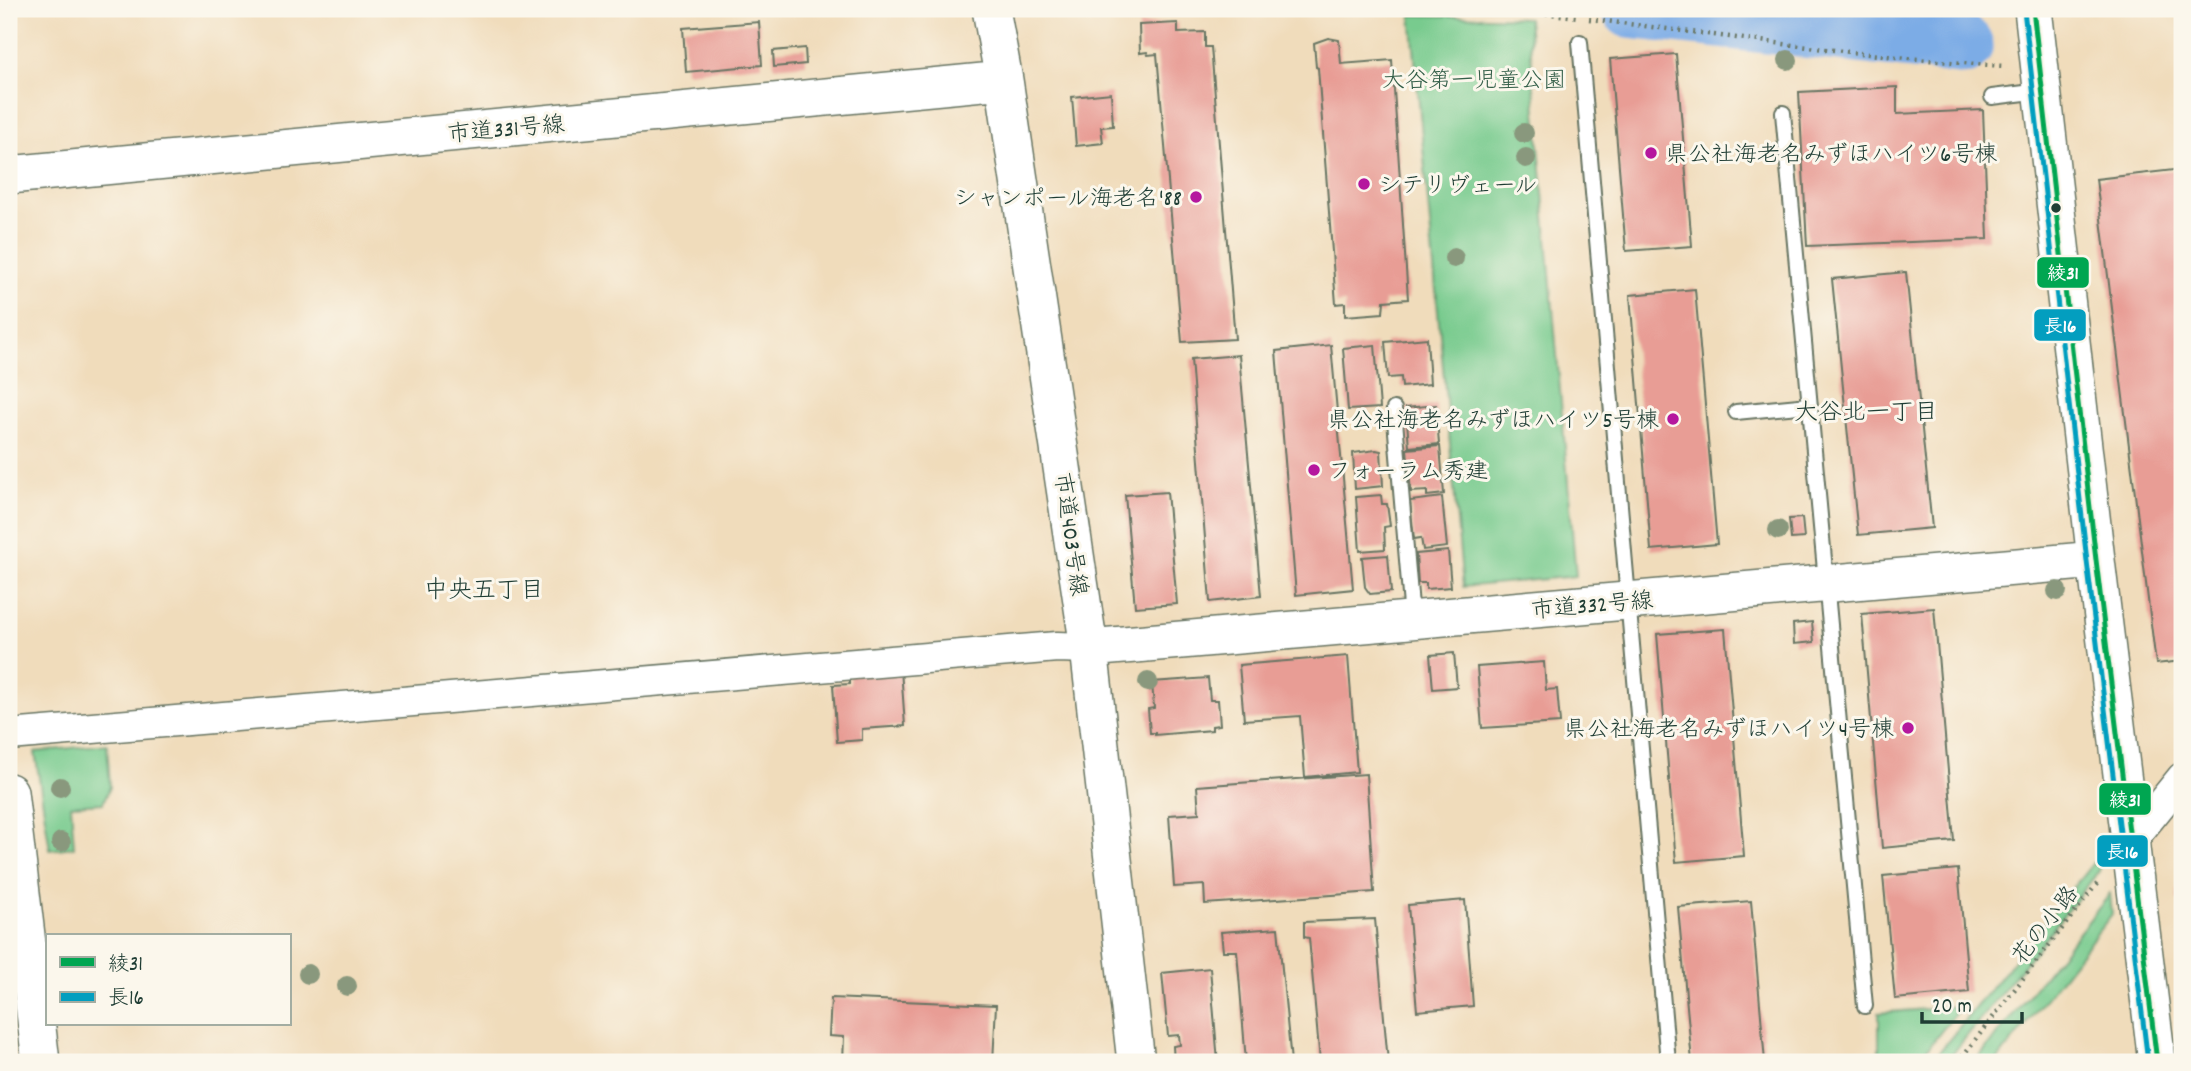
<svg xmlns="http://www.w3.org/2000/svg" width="2191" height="1071" viewBox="0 0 2191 1071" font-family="Dekko,'Klee One',sans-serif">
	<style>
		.green { fill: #78cb8e; stroke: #4c8461; stroke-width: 2 }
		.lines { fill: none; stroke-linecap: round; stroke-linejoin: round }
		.river { stroke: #7bace6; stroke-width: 60 }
		.building { fill: #e89d95 }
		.service-casing { stroke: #687563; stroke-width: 18 }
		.minor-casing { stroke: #687563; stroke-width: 33 }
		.tertiary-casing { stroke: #687563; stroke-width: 40 }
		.path { stroke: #687563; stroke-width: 4.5; stroke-dasharray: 2 5; stroke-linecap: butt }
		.service { stroke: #fff; stroke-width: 14 }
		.minor { stroke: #fff; stroke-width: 30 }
		.tertiary { stroke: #fff; stroke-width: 37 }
		.bus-1-casing { stroke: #fbf7ec; stroke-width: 10 }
		.bus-2-casing { stroke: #fbf7ec; stroke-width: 10 }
		.bus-1 { stroke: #00a651; stroke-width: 5 }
		.bus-2 { stroke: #039ebf; stroke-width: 5 }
		.tree { fill: #89987d }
		.poi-dot { fill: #b5179e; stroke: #fbf7ec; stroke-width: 2.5 }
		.bus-dot { fill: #1f3d34; stroke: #fbf7ec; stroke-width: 2.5 }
		.labels { text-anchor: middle; stroke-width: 6; stroke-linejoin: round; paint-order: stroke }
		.park-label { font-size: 23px; fill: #35604a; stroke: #fbf7ec }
		.street-label { font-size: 23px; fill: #1f3d34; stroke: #fbf7ec }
		.poi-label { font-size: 23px; fill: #1f3d34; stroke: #fbf7ec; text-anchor: start }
		.neighbourhood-label { font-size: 24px; fill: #1f3d34; stroke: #fbf7ec }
		.line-badge { stroke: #fbf7ec; stroke-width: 2.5 }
		.badge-label { font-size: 19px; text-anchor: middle; font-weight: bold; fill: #fff }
	</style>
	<rect width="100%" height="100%" fill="#fbf7ec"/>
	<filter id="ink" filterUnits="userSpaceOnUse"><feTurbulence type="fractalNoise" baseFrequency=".0143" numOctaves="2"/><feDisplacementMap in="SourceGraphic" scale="14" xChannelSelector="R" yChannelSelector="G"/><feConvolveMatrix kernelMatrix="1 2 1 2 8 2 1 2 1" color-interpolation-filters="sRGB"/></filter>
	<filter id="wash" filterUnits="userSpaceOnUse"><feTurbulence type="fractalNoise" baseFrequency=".00686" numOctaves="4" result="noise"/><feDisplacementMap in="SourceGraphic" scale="28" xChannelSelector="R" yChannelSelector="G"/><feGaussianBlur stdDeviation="1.57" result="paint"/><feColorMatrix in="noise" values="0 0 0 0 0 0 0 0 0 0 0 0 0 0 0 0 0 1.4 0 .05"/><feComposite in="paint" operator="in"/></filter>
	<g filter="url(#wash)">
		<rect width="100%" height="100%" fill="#f0dcbb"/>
		<!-- green -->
		<path class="green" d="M1411 15 1528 18 1576 576 1463 587Z
			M107 744 110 787 103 803 71 805 74 847 50 850 35 752Z
			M2102 852V861L2099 871 1946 1062H1931Z
			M2110 894 2112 914 1996 1062H1975Z
			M1961 1006 1917 1062H1879V1013Z"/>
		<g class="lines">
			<!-- river -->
			<path class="river" d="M1632 9 1963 45"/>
		</g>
		<g id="blocks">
			<!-- building -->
			<path class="building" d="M759 22 762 65 686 72 683 28Z
				M1178 23V33L1205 32V47H1211L1235 339 1182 342 1157 54 1148 55 1147 52 1140 53 1139 25Z
				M1328 38 1339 40 1341 64 1392 60 1408 299 1384 301 1383 313 1345 316V303L1336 304 1318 68 1316 67 1314 43Z
				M805 48 806 64 774 67 773 51Z
				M1676 54 1692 246 1626 251 1610 59Z
				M1897 87V114L1983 110 1988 239 1807 246 1799 92Z
				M1111 93 1113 126 1101 127 1103 143 1076 146 1072 97Z
				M2182 169V661L2156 664 2096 179Z
				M1906 272 1932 528 1858 535 1832 279Z
				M1695 289 1717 544 1651 550 1630 295Z
				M1427 338 1430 384 1402 387 1401 377 1388 378 1385 342Z
				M1331 345 1353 589 1296 595 1276 351Z
				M1375 345 1380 408 1348 410 1343 348Z
				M1239 355 1261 596 1210 602 1191 359Z
				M1436 405 1439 444 1409 447 1406 408Z
				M1440 446 1444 494 1427 496V491L1411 492 1407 449Z
				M1376 450 1381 451 1383 486 1355 489 1353 453Z
				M1167 492 1177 604 1135 607 1125 495Z
				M1381 495 1382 504H1387L1390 526 1384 527 1385 549 1360 551 1356 497Z
				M1442 497 1447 547 1423 550 1421 538 1414 539 1410 501Z
				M1802 518 1804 538 1791 539 1789 519Z
				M1448 551 1451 587 1426 589V583H1418L1416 554Z
				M1388 555 1391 592 1370 594 1365 587 1362 557Z
				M1934 608 1954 841 1882 848 1862 614Z
				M1812 622 1814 642 1794 644 1793 624Z
				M1725 629 1744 856 1676 862 1657 634Z
				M1454 653 1457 687 1433 689 1430 655Z
				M1348 656 1357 772 1305 777 1300 716 1244 720 1239 665Z
				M1544 662 1546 690 1557 689 1560 723 1482 728 1477 667Z
				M901 669 905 726 862 729V740L837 742 833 685 850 684V673Z
				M1208 678 1210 700H1218L1220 725 1212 726V730L1155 735V733H1150L1148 709 1154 708 1152 682Z
				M1366 774 1374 892 1205 904 1204 885 1174 887 1169 815 1199 813 1197 786Z
				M2180 866H2182V901L2177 900Z
				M1958 869 1969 992 1895 999 1883 876Z
				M1465 900 1473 1006 1417 1011 1408 905Z
				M1751 901 1765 1062H1692L1678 907Z
				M1375 919 1388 1062H1320L1309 938 1304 937V922Z
				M1278 928 1291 1062H1246L1237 951H1223L1221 932Z
				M1210 968 1218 1062H1174L1173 1046 1180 1045 1179 1035 1168 1036 1162 973Z
				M831 998 996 1005 993 1062H843L844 1037 829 1036Z"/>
		</g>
	</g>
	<g filter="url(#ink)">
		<use href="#blocks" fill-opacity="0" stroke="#687563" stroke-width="2"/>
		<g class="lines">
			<!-- service casing -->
			<g class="service-casing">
				<path id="service" d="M1580 42 1668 1062
					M1992 97 2041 91
					M1783 113 1865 1006
					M1394 409 1412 618
					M1736 412 1809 405"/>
			</g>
			<!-- minor casing -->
			<g class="minor-casing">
				<path id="minor" d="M9 735 1057 647 1089 648
					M2131 841 2182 778"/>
			</g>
			<!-- tertiary casing -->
			<g class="tertiary-casing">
				<path id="tertiary" d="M991 9 1004 80 1089 648 1136 1062
					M2033 9 2096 560 2157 1062
					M9 175 1004 80
					M1089 648 2096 560
					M9 792 41 1062"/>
			</g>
			<!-- path -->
			<path class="path" d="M1504 9 1577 17
				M1589 19C1727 36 1865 57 2004 66
				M1958 1062 2100 880"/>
			<!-- service -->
			<use href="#service" class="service"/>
			<!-- minor -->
			<use href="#minor" class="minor"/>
			<!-- tertiary -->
			<use href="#tertiary" class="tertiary"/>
			<!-- bus-1 casing -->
			<g class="bus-1-casing">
				<path id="bus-1" d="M2033 9 2096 560 2157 1062"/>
			</g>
			<!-- bus-2 casing -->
			<g class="bus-2-casing">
				<path id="bus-2" d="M2024 10 2087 561 2148 1062"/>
			</g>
			<!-- bus-1 -->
			<use href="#bus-1" class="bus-1"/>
			<!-- bus-2 -->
			<use href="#bus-2" class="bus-2"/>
		</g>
		<!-- trees -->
		<g class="tree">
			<circle cx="1788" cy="60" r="10"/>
			<circle cx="1524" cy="133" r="10"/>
			<circle cx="1526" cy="158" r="10"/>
			<circle cx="1454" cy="258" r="10"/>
			<circle cx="1778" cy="530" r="10"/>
			<circle cx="2057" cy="591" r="10"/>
			<circle cx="1148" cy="682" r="10"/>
			<circle cx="60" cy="787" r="10"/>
			<circle cx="61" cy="842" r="10"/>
			<circle cx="308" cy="974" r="10"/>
			<circle cx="347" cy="986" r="10"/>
		</g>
	</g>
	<!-- markers -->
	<g class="poi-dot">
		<circle cx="1651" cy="153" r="7"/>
		<circle cx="1364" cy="184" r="7"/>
		<circle cx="1196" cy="197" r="7"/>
		<circle cx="1673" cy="419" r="7"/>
		<circle cx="1314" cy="470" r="7"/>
		<circle cx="1908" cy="728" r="7"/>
	</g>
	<circle class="bus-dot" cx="2056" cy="208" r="6"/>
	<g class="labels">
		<!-- park labels -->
		<g class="park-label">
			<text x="1474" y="87">大谷第一児童公園</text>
		</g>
		<!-- street labels -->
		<g class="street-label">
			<text transform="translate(506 128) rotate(-5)" y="8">市道331号線</text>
			<text transform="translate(1072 534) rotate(82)" y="8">市道403号線</text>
			<text transform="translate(1592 604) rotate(-5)" y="8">市道332号線</text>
			<text transform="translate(2044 924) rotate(-52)" y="8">花の小路</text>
		</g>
		<!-- poi labels -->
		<g class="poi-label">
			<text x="1665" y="161">県公社海老名みずほハイツ6号棟</text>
			<text x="1378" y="192">シテリヴェール</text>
			<text x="1182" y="205" text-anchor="end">シャンポール海老名'88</text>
			<text x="1659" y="427" text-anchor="end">県公社海老名みずほハイツ5号棟</text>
			<text x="1328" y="478">フォーラム秀建</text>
			<text x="1894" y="736" text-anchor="end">県公社海老名みずほハイツ4号棟</text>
		</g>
		<!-- neighbourhood labels -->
		<g class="neighbourhood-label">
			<text x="1866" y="419">大谷北一丁目</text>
			<text x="484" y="597">中央五丁目</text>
		</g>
	</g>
	<g class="line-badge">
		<rect x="2036" y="256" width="54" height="33" rx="7" fill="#00a651"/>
		<rect x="2033" y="308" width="54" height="34" rx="7" fill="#039ebf"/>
		<rect x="2098" y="782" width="54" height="34" rx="7" fill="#00a651"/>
		<rect x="2096" y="834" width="53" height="34" rx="7" fill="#039ebf"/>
	</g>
	<g class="badge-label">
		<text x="2063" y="279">綾31</text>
		<text x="2060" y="332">長16</text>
		<text x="2125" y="806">綾31</text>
		<text x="2122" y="858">長16</text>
	</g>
	<!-- margin -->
	<rect width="2191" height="1071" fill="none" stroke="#fbf7ec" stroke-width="35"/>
	<!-- legend -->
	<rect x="46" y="934" width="245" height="91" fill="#fbf7ec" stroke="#a3ada2" stroke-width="2"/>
	<rect x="60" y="957" width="35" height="10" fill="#00a651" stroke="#a3ada2" stroke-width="2"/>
	<text x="108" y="970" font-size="21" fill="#1f3d34">綾31</text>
	<rect x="60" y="992" width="35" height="10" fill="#039ebf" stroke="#a3ada2" stroke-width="2"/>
	<text x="108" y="1004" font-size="21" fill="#1f3d34">長16</text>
	<!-- scale -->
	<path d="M1922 1012v10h100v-10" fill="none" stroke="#1f3d34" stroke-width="3.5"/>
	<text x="1932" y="1012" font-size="21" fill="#1f3d34" stroke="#fbf7ec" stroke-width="5" paint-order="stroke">20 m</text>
</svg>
